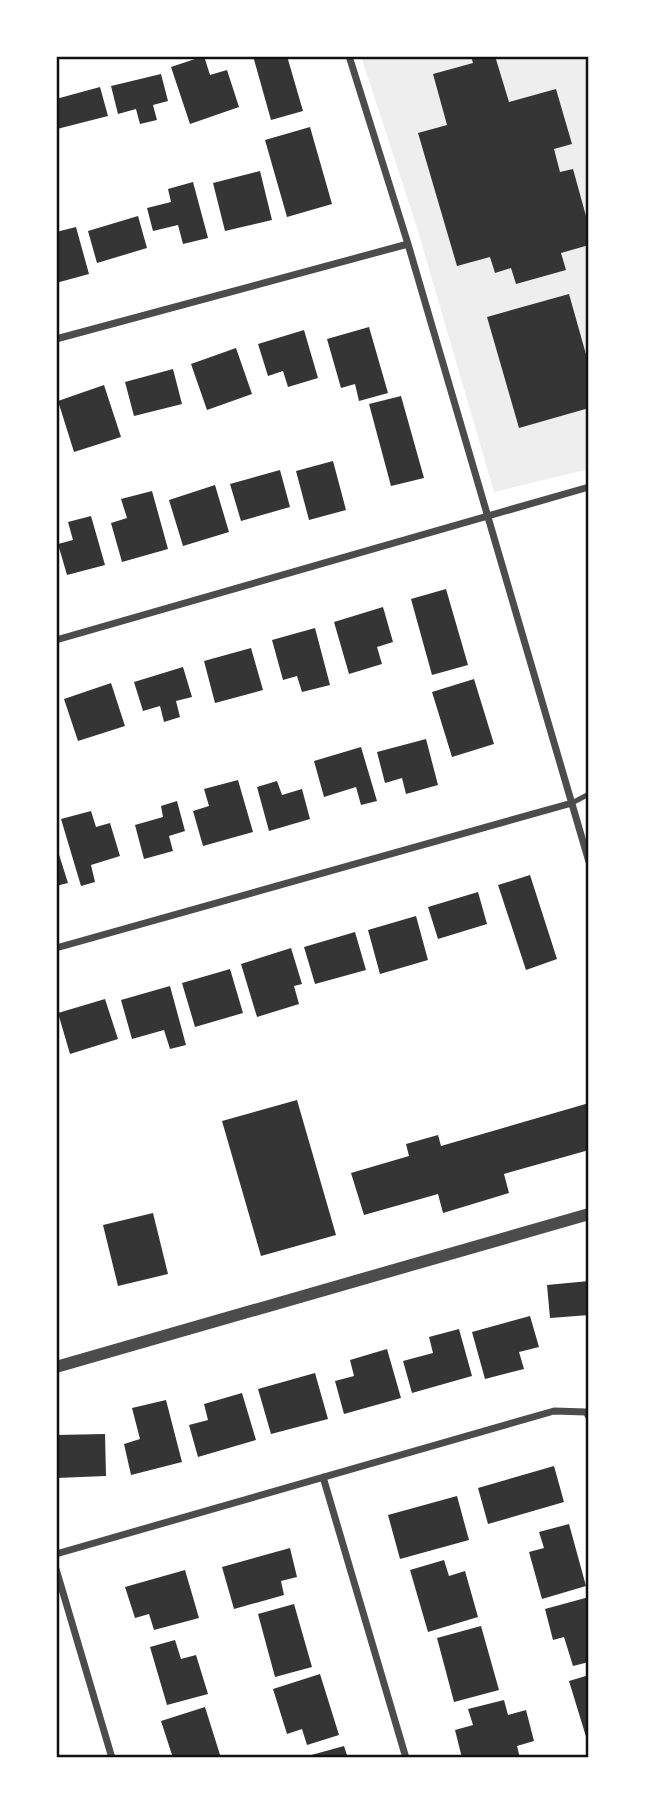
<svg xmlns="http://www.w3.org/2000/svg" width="645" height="1814" viewBox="0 0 645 1814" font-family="Karla,sans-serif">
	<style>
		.green { fill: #eee }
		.building { fill: #353535 }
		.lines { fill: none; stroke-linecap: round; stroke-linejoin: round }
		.service { stroke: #4c4c4c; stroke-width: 5 }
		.minor { stroke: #4c4c4c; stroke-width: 7 }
		.tertiary { stroke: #4c4c4c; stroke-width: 12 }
		.neatline { fill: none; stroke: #111; stroke-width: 2.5 }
	</style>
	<rect width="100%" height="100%" fill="#fff"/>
	<!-- green -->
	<path class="green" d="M361 56H589V469L494 492 417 228Z"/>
	<!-- building -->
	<path class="building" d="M204 56 210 75 227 70 239 107 190 124 171 67Z
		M253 56H287L303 111 271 120Z
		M471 56H495L509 102 556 89 572 144 554 149 560 172 573 169 589 227V245L561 253 566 270 516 284 511 268 495 273 490 257 457 266 418 133 447 125 433 74 473 63Z
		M161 74 168 101 153 105 157 120 140 124 136 109 118 114 111 86Z
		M100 87 108 116 57 129 56 99Z
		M310 127 332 204 287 217 265 140Z
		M260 171 272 220 225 231 213 183Z
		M193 182 208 238 183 244 178 225 153 231 147 208 171 202 168 189Z
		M138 216 147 248 97 263 88 231Z
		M76 227 89 274 56 283V232Z
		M569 294 589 365V408L519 428 487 317Z
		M369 327 388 393 359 401 355 384 341 388 327 339Z
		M304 330 318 378 288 387 283 371 268 376 258 344Z
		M236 348 252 394 207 410 191 364Z
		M173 369 182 404 134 416 125 382Z
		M104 385 121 437 74 452 58 401Z
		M401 396 424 478 391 486 369 404Z
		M333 461 346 510 309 520 296 471Z
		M280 470 290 507 241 521 230 484Z
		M215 485 229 532 183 546 169 500Z
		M152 491 168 549 122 562 111 523 127 518 121 499Z
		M91 516 105 565 67 575 58 544 73 540 68 522Z
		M446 589 468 665 432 675 411 599Z
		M383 607 393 642 377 647 382 664 349 674 334 622Z
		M315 628 330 685 302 692 297 676 283 680 272 640Z
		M251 648 263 690 215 703 204 661Z
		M183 667 192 697 176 701 180 717 164 722 160 706 143 711 134 682Z
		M474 679 494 744 452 757 432 692Z
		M111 683 125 726 78 741 64 699Z
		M426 739 438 785 406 794 402 778 385 783 377 752Z
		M361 747 377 801 361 805 356 787 324 797 314 761Z
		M238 780 253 832 203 846 193 811 209 806 204 789Z
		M277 781 282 795 302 789 310 819 269 831 257 787Z
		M177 801 185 831 169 836 173 851 144 859 135 825 163 817 161 806Z
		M91 811 96 827 110 823 120 856 91 865 95 882 81 886 61 819Z
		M56 845 68 883 56 886Z
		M530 875 557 959 526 970 498 885Z
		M478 892 487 924 438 939 428 907Z
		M416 916 428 960 380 974 368 930Z
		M355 932 366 970 315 984 304 947Z
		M291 948 302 984 294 986 299 1004 257 1017 241 964Z
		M230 969 243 1013 195 1027 182 983Z
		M170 986 186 1045 170 1049 164 1030 132 1039 121 1000Z
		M105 999 118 1039 70 1054 58 1013Z
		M297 1100 336 1235 261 1256 222 1121Z
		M589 1103V1150L504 1174 509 1193 443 1213 438 1194 364 1215 351 1173 409 1156 406 1144 438 1135 441 1146Z
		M153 1213 168 1274 118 1286 103 1225Z
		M589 1281V1315L550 1318 547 1285Z
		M530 1316 539 1347 519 1352 524 1369 485 1379 472 1332Z
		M459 1329 472 1376 412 1393 403 1361 433 1353 429 1337Z
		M387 1349 401 1398 344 1414 335 1381 354 1376 350 1360Z
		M315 1373 328 1419 271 1434 258 1389Z
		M242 1393 256 1440 198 1457 189 1425 208 1420 204 1404Z
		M166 1400 182 1462 131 1475 124 1444 140 1439 132 1408Z
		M105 1434 106 1476 56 1478V1435Z
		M554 1466 564 1502 488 1524 478 1488Z
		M457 1496 469 1540 400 1559 388 1515Z
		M569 1524 586 1586 542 1599 529 1552 544 1548 539 1532Z
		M290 1548 297 1577 281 1581 284 1595 234 1609 222 1567Z
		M444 1560 449 1576 465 1571 478 1617 428 1632 410 1570Z
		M185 1570 199 1618 154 1630 149 1614 135 1618 125 1587Z
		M589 1597V1662L573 1666 564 1637 553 1640 545 1609Z
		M294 1604 312 1667 275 1677 258 1614Z
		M481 1626 499 1690 454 1702 437 1638Z
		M175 1640 181 1659 196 1655 208 1694 167 1705 150 1647Z
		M320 1674 339 1735 307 1745 302 1729 287 1734 273 1689Z
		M589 1675V1739L587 1740 569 1681Z
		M504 1700 508 1715 526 1710 534 1741 517 1746 520 1758H462L455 1730 473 1725 468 1709Z
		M205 1707 221 1758H173L161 1721Z
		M344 1746 348 1758H304V1757Z"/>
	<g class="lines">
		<!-- service -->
		<path class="service" d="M572 803 589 794"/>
		<!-- minor -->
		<path class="minor" d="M349 56 408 244 589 862
			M56 339 408 244
			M56 640 589 487
			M56 948 572 803
			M323 1477 406 1758
			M56 1554 554 1411 586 1412 589 1417
			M56 1569 112 1758"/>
		<!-- tertiary -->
		<path class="tertiary" d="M56 1367 589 1214"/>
	</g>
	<!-- border -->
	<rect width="645" height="1814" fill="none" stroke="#ffffff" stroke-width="116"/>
	<rect x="58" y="58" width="529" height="1698" class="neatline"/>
</svg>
